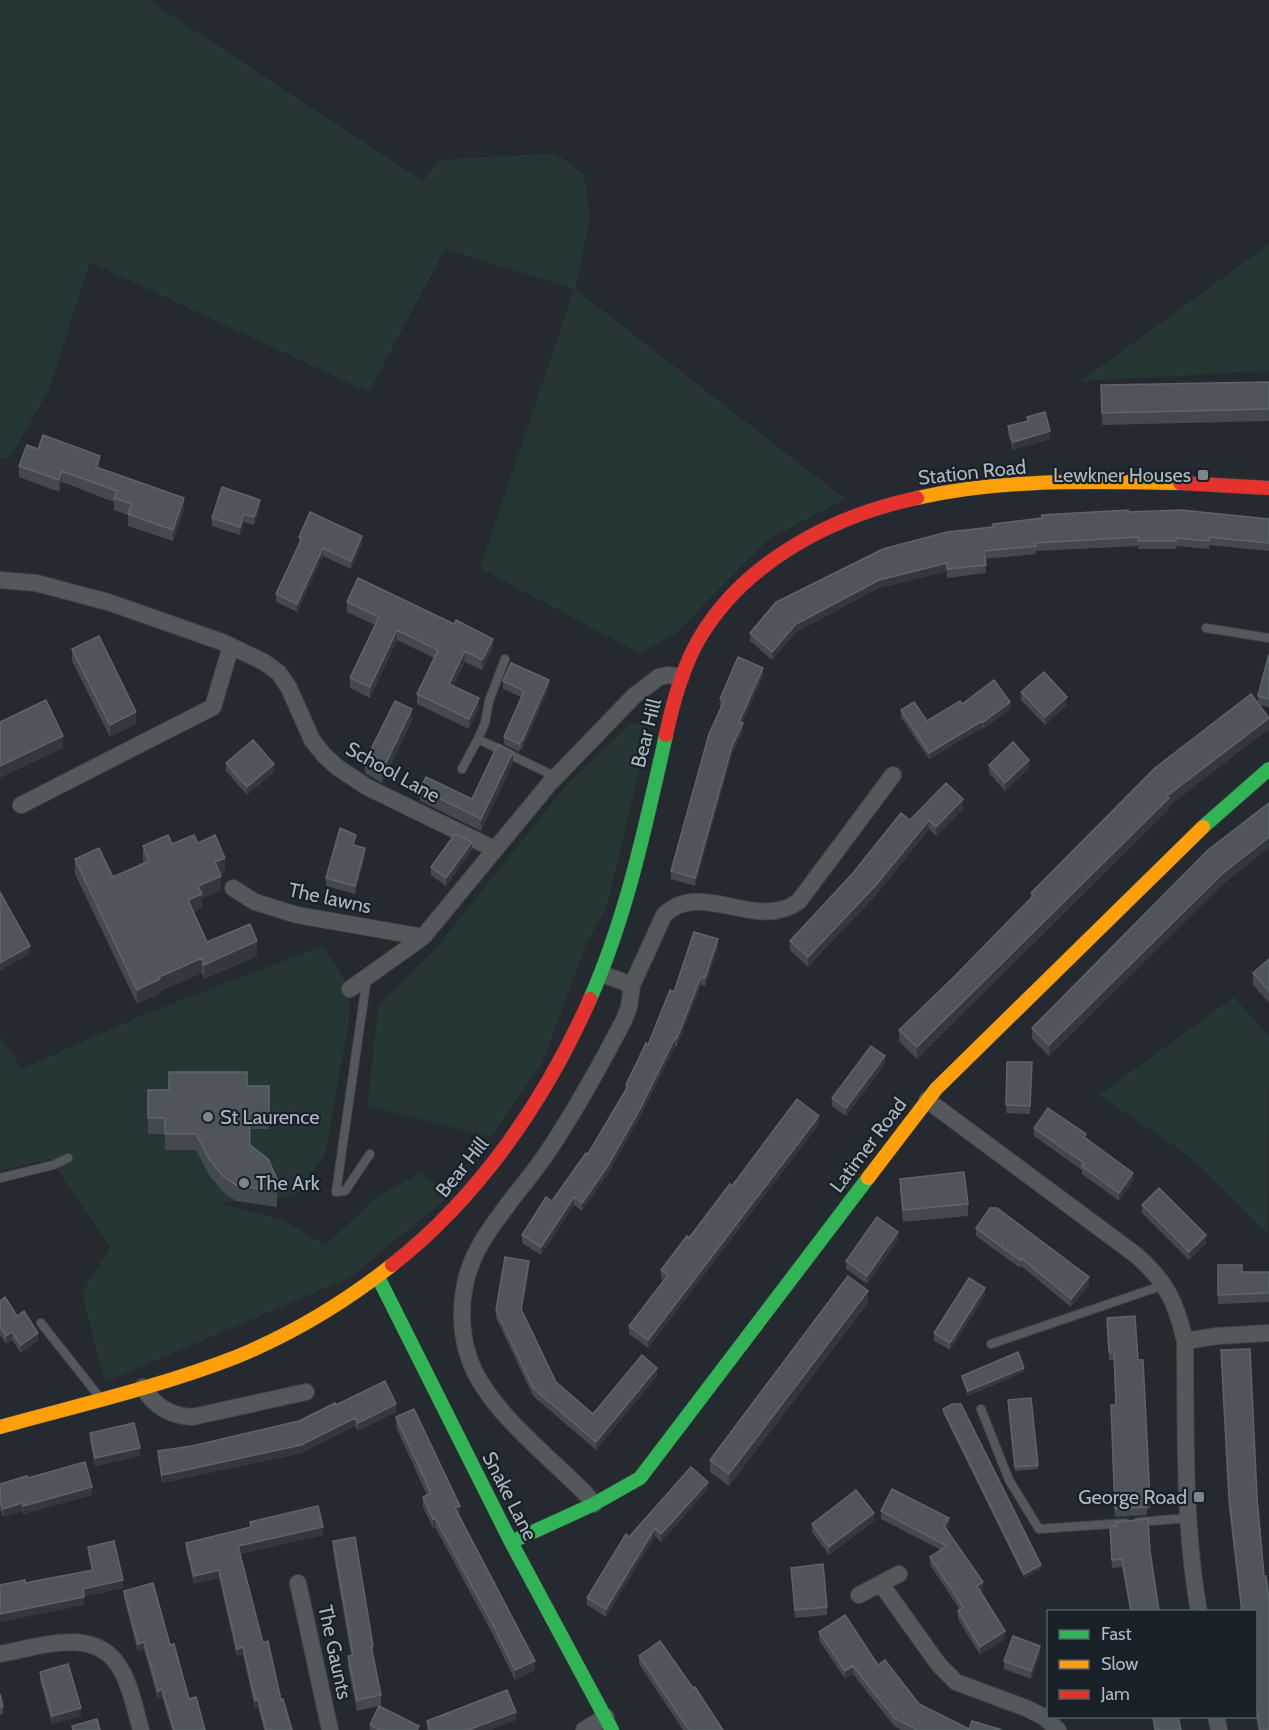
<svg xmlns="http://www.w3.org/2000/svg" width="1269" height="1730" viewBox="0 0 1269 1730" font-family="Cabin,sans-serif">
	<style>
		.green { fill: #253635 }
		.lines { fill: none; stroke-linecap: round; stroke-linejoin: round }
		.lane-casing { stroke: #404448; stroke-width: 10 }
		.street-casing { stroke: #404448; stroke-width: 18 }
		.fast-casing { stroke: #404448; stroke-width: 15 }
		.slow-casing { stroke: #404448; stroke-width: 15 }
		.jam-casing { stroke: #404448; stroke-width: 15 }
		.lane { stroke: #54585d; stroke-width: 8 }
		.street { stroke: #54585d; stroke-width: 16 }
		.fast { stroke: #30b455; stroke-width: 14 }
		.slow { stroke: #ff9f0a; stroke-width: 14 }
		.jam { stroke: #e5322d; stroke-width: 14 }
		.wall { fill: #44494f }
		.shaded-wall { fill: #32383d }
		.building { fill: #4f555b; stroke: #5e646b; stroke-width: 1.5 }
		.poi-dot { fill: #7d868e; stroke: #192128; stroke-width: 2 }
		.labels { text-anchor: middle; stroke-width: 4.5; stroke-linejoin: round; paint-order: stroke }
		.street-label { font-size: 20px; fill: #adb7c1; stroke: #192128 }
		.poi-label { font-size: 20px; fill: #adb7c1; stroke: #192128; text-anchor: end }
	</style>
	<rect width="100%" height="100%" fill="#242a2f"/>
	<!-- green -->
	<path class="green" d="M0 0H148L423 181 440 160 555 153 584 174 590 218 575 289 845 499 769 539 675 634 639 653 480 568 574 289 445 249 369 392 90 262 49 390 10 458H0Z
		M1269 244V371L1081 381Z
		M651 721 606 909 587 942 542 1063 491 1137 367 1106 379 1004 437 947 570 781 632 723Z
		M323 946 350 989 349 1021 325 1154 294 1197 220 1203 282 1220 326 1245 376 1197 422 1172 447 1198 351 1277 105 1382 82 1293 110 1247 50 1159 0 1171V1036L22 1069 145 1014Z
		M1234 997 1269 1036 1268 1234 1189 1156 1099 1095Z"/>
	<g class="lines">
		<!-- lane casing -->
		<g class="lane-casing">
			<path id="lane" d="M1206 628 1269 638
				M478 739 485 723 489 701 505 659
				M462 769 478 739 556 777
				M367 977 336 1192 345 1191 370 1154
				M0 1178 53 1165 68 1158
				M41 1323 101 1399
				M991 1344 1164 1285
				M981 1409 1009 1480 1039 1529 1125 1523
				M1138 1522 1188 1518"/>
		</g>
		<!-- street casing -->
		<g class="street-casing">
			<path id="street" d="M0 580 36 583 108 602 222 642 264 662 279 673 289 688 312 740 324 755 337 767 367 787 494 849
				M21 805 213 707 231 646
				M233 888 255 902 297 915 423 937
				M602 974 632 985
				M350 989 423 937 549 784 634 696 659 677 668 675 681 677
				M927 1100 1136 1255C1166 1281 1176 1302 1185 1341 1186 1431 1183 1522 1199 1612
				M1185 1341 1217 1336 1269 1333
				M143 1387C154 1406 170 1416 192 1417L306 1392
				M594 1504 584 1492C550 1458 501 1419 478 1378 456 1338 457 1287 479 1247 499 1211 529 1181 551 1147 578 1106 601 1064 624 1020L629 1007 632 985 664 915C701 878 757 933 799 901L893 775
				M298 1583 330 1730
				M881 1584 939 1665 956 1682 1026 1708 1044 1717 1058 1730
				M859 1595 899 1574
				M0 1654C39 1647 95 1625 120 1668 131 1686 135 1710 141 1730
				M1216 1716 1219 1730
				M584 1730 606 1717"/>
		</g>
		<!-- fast casing -->
		<g class="fast-casing">
			<path id="fast" d="M1203 827 1269 769
				M590 999C627 915 646 824 666 735
				M378 1277 511 1542 612 1730
				M511 1542 594 1504 640 1478 868 1178"/>
		</g>
		<!-- slow casing -->
		<g class="slow-casing">
			<path id="slow" d="M917 498C1003 478 1092 482 1180 483
				M868 1178 936 1089 1203 827
				M0 1427C79 1405 159 1387 236 1357 292 1334 345 1302 392 1265"/>
		</g>
		<!-- jam casing -->
		<g class="jam-casing">
			<path id="jam" d="M1180 483 1269 488
				M666 735C673 702 682 668 699 639 744 562 832 516 917 498
				M392 1265C479 1197 546 1099 590 999"/>
		</g>
		<!-- lane -->
		<use href="#lane" class="lane"/>
		<!-- street -->
		<use href="#street" class="street"/>
		<!-- fast -->
		<use href="#fast" class="fast"/>
		<!-- slow -->
		<use href="#slow" class="slow"/>
		<!-- jam -->
		<use href="#jam" class="jam"/>
	</g>
	<!-- wall -->
	<path class="wall" d="M1269 382V421L1102 425 1101 385Z
		M1027 417 1050 439 1013 450 1008 434V426L1027 421Z
		M38 449 100 468 184 510 173 541 128 526V515L114 510V502L62 482 59 492 19 477V466Z
		M260 508 254 525 244 522 240 535 212 526V518Z
		M1128 512 1269 519V551L1209 545V549L1176 546V549H1138V546L1036 551V554L985 559 986 573 947 578V571L879 588 796 632 772 660 750 641V633L776 602Z
		M299 537 362 544 351 569 323 556 297 612 276 602V594L299 545Z
		M347 602 493 649 482 670 465 662 453 686 479 708 469 729 417 704V694L434 658 397 640 370 698 350 688V678L375 625 347 612Z
		M72 649 136 724 110 737 72 661Z
		M1269 654V707L1260 705 1169 806V809L917 1059 899 1041V1030L955 976 1031 898V893L1258 703V696Z
		M763 676 742 723 743 731 732 754 695 886 671 879V871L721 707H720V699Z
		M503 681 549 688 522 749H520L519 752 504 744V737L521 697 503 689Z
		M1021 692 1067 705 1045 725 1021 700Z
		M962 704 1010 709 983 729 982 728 929 759 901 717V710L927 721Z
		M412 721 382 783 365 773V761Z
		M226 763 274 772 247 795 226 771Z
		M513 763 481 831 420 801V789L472 799Z
		M989 765 1029 768 1005 791 989 773Z
		M963 809 936 836 929 829 876 895 808 967 790 950V941L853 873 910 820Z
		M198 843 225 872 220 874 221 890 202 898V908L194 912 207 942 257 956 204 979 202 973 160 991V993L137 1004 75 874V859L113 877 144 864 143 861V846Z
		M356 843 355 846 365 856 355 894 326 886V878Z
		M472 850 446 886 431 875V867Z
		M1222 885 1049 1056 1032 1039V1028Z
		M718 947 705 986 701 985 677 1046H675L640 1117 607 1175 582 1211 574 1205 541 1255 522 1243V1235L552 1201 588 1154 626 1090V1085L648 1045 674 992Z
		M1269 959V1003L1253 985V973Z
		M1007 1062H1032L1030 1114 1006 1113Z
		M885 1064 846 1116 832 1106V1098Z
		M247 1086H269V1129H250V1145L277 1179V1207L236 1201 223 1192 209 1175 196 1150H165V1134H148V1090Z
		M819 1124 648 1348 629 1334V1326L664 1280 661 1278V1270L732 1186Z
		M1034 1128 1086 1138 1133 1181 1119 1201 1082 1174V1170L1034 1136Z
		M900 1179 968 1204V1216L903 1222 900 1190Z
		M1142 1205 1206 1243 1189 1260 1142 1213Z
		M976 1228 1089 1285 1071 1307 1021 1266 1020 1268 976 1236Z
		M898 1240 867 1284 846 1269V1261Z
		M1218 1265 1242 1272H1269V1302L1218 1304Z
		M529 1269 522 1311 556 1382 593 1414 657 1376 596 1450 533 1396 496 1318V1310Z
		M985 1296 950 1350 934 1341V1333Z
		M0 1301 17 1316 38 1341 21 1353 12 1340 6 1344 0 1335Z
		M868 1303 729 1486 710 1472V1460Z
		M1107 1318 1138 1360 1150 1500V1508L1147 1509V1515L1115 1517 1111 1413 1116 1405 1114 1360H1109Z
		M1221 1350 1257 1497 1264 1576 1269 1730H1258L1256 1712V1611H1241L1229 1509Z
		M1024 1372 968 1396 962 1380V1376Z
		M1008 1404 1038 1465V1469L1015 1471Z
		M336 1405 396 1412 358 1431 355 1426 301 1453 162 1483 158 1459V1451L192 1446 299 1421Z
		M943 1409 1041 1569 1024 1578 943 1413Z
		M396 1417 460 1516 535 1670 515 1680 492 1633 435 1527 433 1528 423 1507V1497L427 1495 396 1427Z
		M90 1433 140 1456 95 1466 90 1441Z
		M28 1478 92 1495 23 1514 22 1511 3 1517 0 1509V1484Z
		M708 1489 661 1542 655 1536 606 1617 587 1605V1598L629 1537Z
		M881 1511 949 1526 947 1530 983 1590 980 1592 1005 1639 980 1655 958 1619V1611L960 1610 930 1565V1557L941 1550 881 1519Z
		M874 1521 829 1555 812 1532V1524Z
		M250 1522 323 1535 240 1554 263 1643 292 1730H264L258 1707 255 1708 243 1655 237 1657 219 1578 194 1584 186 1551V1543L250 1527Z
		M1110 1526 1150 1551 1159 1611H1130L1122 1567 1112 1568Z
		M333 1541 373 1646V1655L381 1695V1706H379L419 1730H370V1725L379 1706 357 1711 348 1667V1656H351L333 1551Z
		M88 1547 123 1588 84 1596V1605L0 1622V1585L25 1583 92 1570 88 1555Z
		M791 1568 827 1607V1615L795 1618Z
		M124 1591 170 1645 189 1699 205 1730H172L162 1697 158 1699 144 1650 138 1652 124 1599Z
		M819 1632 878 1665 919 1704 969 1729 1002 1730H901L894 1726 853 1674 845 1679 819 1640Z
		M1040 1654 1031 1679 1004 1669V1661Z
		M639 1656 723 1730H683L639 1664Z
		M40 1672 81 1716 52 1724 40 1680Z
		M0 1694 3 1706V1714L0 1715Z
		M516 1720 489 1730H427V1721Z"/>
	<!-- shaded-wall -->
	<path class="shaded-wall" d="M1050 431V439L1013 450V442Z
		M100 456V468L96 467Z
		M62 471V482L59 492V480Z
		M184 498V510L173 541V530Z
		M260 500V508L254 525V517Z
		M244 514V522L240 535V527Z
		M362 536V544L351 569V561Z
		M323 548V556L297 612V604Z
		M947 563V571L879 588 796 632 772 660V652L796 624 879 580Z
		M397 630V640L370 698V687Z
		M493 639V649L482 670V660Z
		M465 651V662L449 694V684Z
		M763 668V676L739 730V722Z
		M549 680V688L522 749V741Z
		M1067 697V705L1045 725V717Z
		M479 698V708L469 729V719Z
		M1010 702V709L983 729V722Z
		M412 709V721L382 783V771Z
		M136 712V724L110 737V725Z
		M1269 718V729L1169 806V809L917 1059V1047L1167 796Z
		M982 721V728L929 759V753Z
		M743 723V731L732 754 695 886V878L732 746Z
		M63 736V748L0 778V766Z
		M513 752V763L481 831V819Z
		M1029 760V768L1005 791V783Z
		M274 764V772L247 795V787Z
		M963 799V809L936 836V827Z
		M929 820V829L876 895 808 967V957Z
		M1269 837V848L1222 885 1049 1056V1045L1222 874Z
		M472 842V850L446 886V878Z
		M365 848V856L355 894V886Z
		M225 858V872L215 877V862Z
		M221 876V890L202 898V908L188 914V900L198 886Z
		M718 939V947L705 986V978Z
		M257 941V956L204 979V965Z
		M30 946V954L0 971V963Z
		M202 958V973L160 991V993L137 1004V990L159 977Z
		M701 977V985L677 1046V1038Z
		M675 1038V1046L640 1117 607 1175 582 1211V1203Z
		M885 1056V1064L846 1116V1108Z
		M819 1116V1124L648 1348V1340Z
		M1133 1173V1181L1119 1201V1193Z
		M574 1197V1205L541 1255V1247Z
		M898 1232V1240L867 1284V1276Z
		M1206 1235V1243L1189 1260V1252Z
		M529 1261V1269L521 1317V1309Z
		M1089 1277V1285L1071 1307V1299Z
		M985 1288V1296L950 1350V1343Z
		M868 1291V1303L729 1486V1474Z
		M12 1332V1340L6 1344V1336Z
		M38 1333V1341L21 1353V1345Z
		M657 1368V1376L596 1450V1442Z
		M1024 1368V1372L968 1396V1391Z
		M396 1404V1412L358 1431V1423Z
		M355 1418V1426L301 1453 162 1483V1475Z
		M140 1448V1456L95 1466V1458Z
		M708 1482V1489L661 1542V1534Z
		M92 1487V1495L23 1514V1506Z
		M22 1503V1511L3 1517V1509Z
		M460 1506V1516L455 1518V1508Z
		M874 1513V1521L829 1555V1547Z
		M435 1518V1527L433 1528V1519Z
		M949 1518V1526L944 1534V1526Z
		M323 1527V1535L238 1554V1546Z
		M655 1528V1536L606 1617V1609Z
		M1041 1565V1569L1024 1578V1574Z
		M219 1570V1578L194 1584V1576Z
		M123 1580V1588L83 1597V1589Z
		M983 1582V1590L977 1594V1586Z
		M84 1597V1605L0 1622V1614Z
		M1005 1631V1639L980 1655V1647Z
		M144 1642V1650L138 1652V1644Z
		M1040 1646V1654L1031 1679V1671Z
		M243 1647V1655L237 1657V1649Z
		M535 1661V1670L515 1680V1670Z
		M853 1666V1674L845 1679V1671Z
		M162 1689V1697L158 1699V1691Z
		M258 1699V1707L255 1708V1700Z
		M81 1708V1716L52 1724V1716Z
		M516 1712V1720L489 1730H468Z"/>
	<!-- building -->
	<path class="building" d="M1269 382V409L1102 413 1101 385Z
		M1045 412 1050 431 1013 442 1008 426 1028 421 1027 417Z
		M43 435 100 456 96 467 184 498 173 530 128 514 132 504 114 498 117 491 62 471 59 480 19 466 27 445 38 449Z
		M222 487 260 500 254 517 244 514 240 527 212 518Z
		M1128 510V512L1181 510 1269 519V543L1209 537V541L1176 538V541H1138V537L1035 543 1036 546 984 551 986 565 947 569V563L879 580 796 624 772 652 750 633 776 602 883 549 947 532 993 527V524L1042 518V515Z
		M310 512 362 536 351 561 323 548 297 604 276 594 302 538 299 537Z
		M358 578 454 624 456 620 493 639 482 660 465 651 449 684 479 698 469 719 417 694 438 650 397 630 370 687 350 678 379 617 347 602Z
		M99 636 136 712 110 725 72 649Z
		M1269 654V699L1258 696Z
		M738 657 763 668 739 722 743 723 732 746 695 878 671 871 709 734 724 701 720 699Z
		M511 663 549 680 522 741H520L519 744 504 737 524 691 503 681Z
		M1044 672 1067 697 1045 717 1021 692Z
		M994 680 1010 702 983 722 982 721 929 753 901 710 914 702 927 721 960 701 962 704Z
		M1251 694 1269 718 1167 796 1169 798 917 1047 899 1030 955 976 1034 895 1031 893 1155 768Z
		M46 700 63 736 0 766V722Z
		M395 701 412 709 382 771 365 761Z
		M253 740 274 764 247 787 226 763Z
		M1013 742 1029 760 1005 783 989 765Z
		M498 744 513 752 481 819 420 789 426 777 472 799Z
		M946 783 963 799 936 827 929 820 876 885 808 957 790 941 853 873 901 813 910 820Z
		M1269 803V837L1222 874 1049 1045 1032 1028 1208 850Z
		M340 828 356 835 353 845 365 848 355 886 326 878Z
		M455 834 472 842 446 878 431 867Z
		M168 835 172 844 194 835 198 843 215 835 225 858 215 862 221 876 198 886 202 894 188 900 207 942 250 924 257 941 204 965 202 958 159 977 160 979 137 990 75 859 99 848 113 877 149 861 143 846Z
		M0 892 30 946 0 963Z
		M694 932 718 939 705 978 701 977 677 1038H675L640 1109 607 1167 582 1203 574 1197 541 1247 522 1235 546 1197 552 1201 586 1153 588 1154 628 1086 626 1085 646 1043 648 1045 670 990 674 992Z
		M1269 959V991L1253 973Z
		M871 1046 885 1056 846 1108 832 1098Z
		M1007 1062H1032L1030 1106 1006 1105Z
		M169 1072H247V1086H269V1113L249 1114 250 1145 268 1159 277 1179V1191L236 1185 223 1176 209 1159 196 1134H165V1118H148V1090H169Z
		M797 1099 819 1116 648 1340 629 1326 668 1275 661 1270 687 1236 689 1238 730 1184 732 1186Z
		M1048 1108 1086 1134 1084 1137 1133 1173 1119 1193 1082 1166 1084 1163 1034 1128Z
		M964 1172 968 1204 903 1210 900 1179Z
		M1159 1188 1206 1235 1189 1252 1142 1205Z
		M990 1208H997L1089 1277 1071 1299 1021 1258 1020 1260 976 1228Z
		M877 1217 898 1232 867 1276 846 1261Z
		M505 1257 529 1261 521 1309 556 1382 593 1414 642 1355 657 1368 596 1442 533 1388 496 1310Z
		M1218 1265H1242V1272H1269V1293L1218 1295Z
		M848 1276 868 1291 729 1474 710 1460Z
		M969 1278 985 1288 950 1343 934 1333Z
		M5 1297 17 1316 24 1311 38 1333 21 1345 12 1332 6 1336 0 1327V1301Z
		M1135 1316 1138 1360H1143L1150 1500 1147 1501V1507L1115 1509 1111 1405H1116L1114 1352H1109L1107 1318Z
		M1250 1349 1257 1497 1264 1576H1266L1269 1599V1730H1260L1256 1701V1611H1242L1229 1498 1221 1350Z
		M1018 1352 1024 1368 968 1391 962 1376Z
		M385 1381 396 1404 358 1423 355 1418 301 1445 162 1475 158 1451 192 1446 299 1421 335 1403 336 1405Z
		M1031 1398 1038 1465 1015 1467 1008 1400Z
		M952 1404H961L1041 1565 1024 1574 943 1409Z
		M414 1409 460 1506 455 1508 535 1661 515 1670 492 1623 435 1518 433 1519 423 1497 431 1493 396 1417Z
		M134 1423 140 1448 95 1458 90 1433Z
		M85 1462 92 1487 23 1506 22 1503 3 1509 0 1501V1484L27 1476 28 1478Z
		M691 1467 708 1482 661 1534 655 1528 606 1609 587 1598 626 1534 629 1537Z
		M892 1489 949 1518 944 1526 983 1582 977 1586 1005 1631 980 1647 958 1611 963 1607 930 1557 947 1546 881 1511Z
		M856 1490 874 1513 829 1547 812 1524Z
		M318 1506 323 1527 238 1546 263 1643 268 1641 281 1700 283 1699 292 1730H266L258 1699 255 1700 243 1647 237 1649 219 1570 194 1576 186 1543 251 1527 250 1522Z
		M1148 1519 1150 1551 1159 1611H1131L1122 1559 1112 1560 1110 1526H1116V1522Z
		M355 1537 373 1646H371L381 1695 357 1700 348 1656 353 1655 333 1541Z
		M114 1541 123 1580 83 1589 84 1597 0 1614V1585L25 1580V1583L93 1570 88 1547Z
		M823 1564 827 1607 795 1610 791 1568Z
		M153 1583 170 1645 174 1644 189 1699 196 1697 205 1730H174L162 1689 158 1691 144 1642 138 1644 124 1591Z
		M845 1615 878 1665 885 1660 919 1704 969 1729 972 1721 1002 1730H918L894 1718 853 1666 845 1671 819 1632Z
		M1013 1636 1040 1646 1031 1671 1004 1661Z
		M660 1641 693 1688 695 1687 723 1730H689L639 1656Z
		M68 1664 81 1708 52 1716 40 1672Z
		M507 1690 516 1712 468 1730H430L427 1721Z
		M0 1694 3 1706 0 1707Z
		M379 1706 419 1726 417 1730H380L370 1725Z
		M1153 1716H1178L1181 1730H1155Z
		M97 1719 100 1730H73L72 1726Z"/>
	<!-- markers -->
	<g class="poi-dot">
		<rect x="1197" y="469" width="12" height="12" rx="3"/>
		<circle cx="208" cy="1117" r="6"/>
		<circle cx="244" cy="1183" r="6"/>
		<rect x="1193" y="1491" width="12" height="12" rx="3"/>
	</g>
	<g class="labels">
		<!-- street labels -->
		<g class="street-label">
			<text transform="translate(972 472) rotate(-6)" y="7">Station Road</text>
			<text transform="translate(646 733) rotate(-76)" y="7">Bear Hill</text>
			<text transform="translate(393 772) rotate(29)" y="7">School Lane</text>
			<text transform="translate(330 898) rotate(12)" y="7">The lawns</text>
			<text transform="translate(868 1145) rotate(-53)" y="7">Latimer Road</text>
			<text transform="translate(462 1167) rotate(-51)" y="7">Bear Hill</text>
			<text transform="translate(510 1496) rotate(63)" y="7">Snake Lane</text>
			<text transform="translate(335 1652) rotate(78)" y="7">The Gaunts</text>
		</g>
		<!-- poi labels -->
		<g class="poi-label">
			<text x="1191" y="482">Lewkner Houses</text>
			<text x="220" y="1124" text-anchor="start">St Laurence</text>
			<text x="256" y="1190" text-anchor="start">The Ark</text>
			<text x="1187" y="1504">George Road</text>
		</g>
	</g>
	<!-- legend -->
	<rect x="1047" y="1610" width="210" height="108" fill="#192128" stroke="#545d65" stroke-width="1.5"/>
	<rect x="1059" y="1630" width="30" height="9" fill="#30b455" stroke="#545d65" stroke-width="1.5"/>
	<text x="1101" y="1640" font-size="18" fill="#adb7c1">Fast</text>
	<rect x="1059" y="1660" width="30" height="9" fill="#ff9f0a" stroke="#545d65" stroke-width="1.5"/>
	<text x="1101" y="1670" font-size="18" fill="#adb7c1">Slow</text>
	<rect x="1059" y="1690" width="30" height="9" fill="#e5322d" stroke="#545d65" stroke-width="1.5"/>
	<text x="1101" y="1700" font-size="18" fill="#adb7c1">Jam</text>
</svg>
